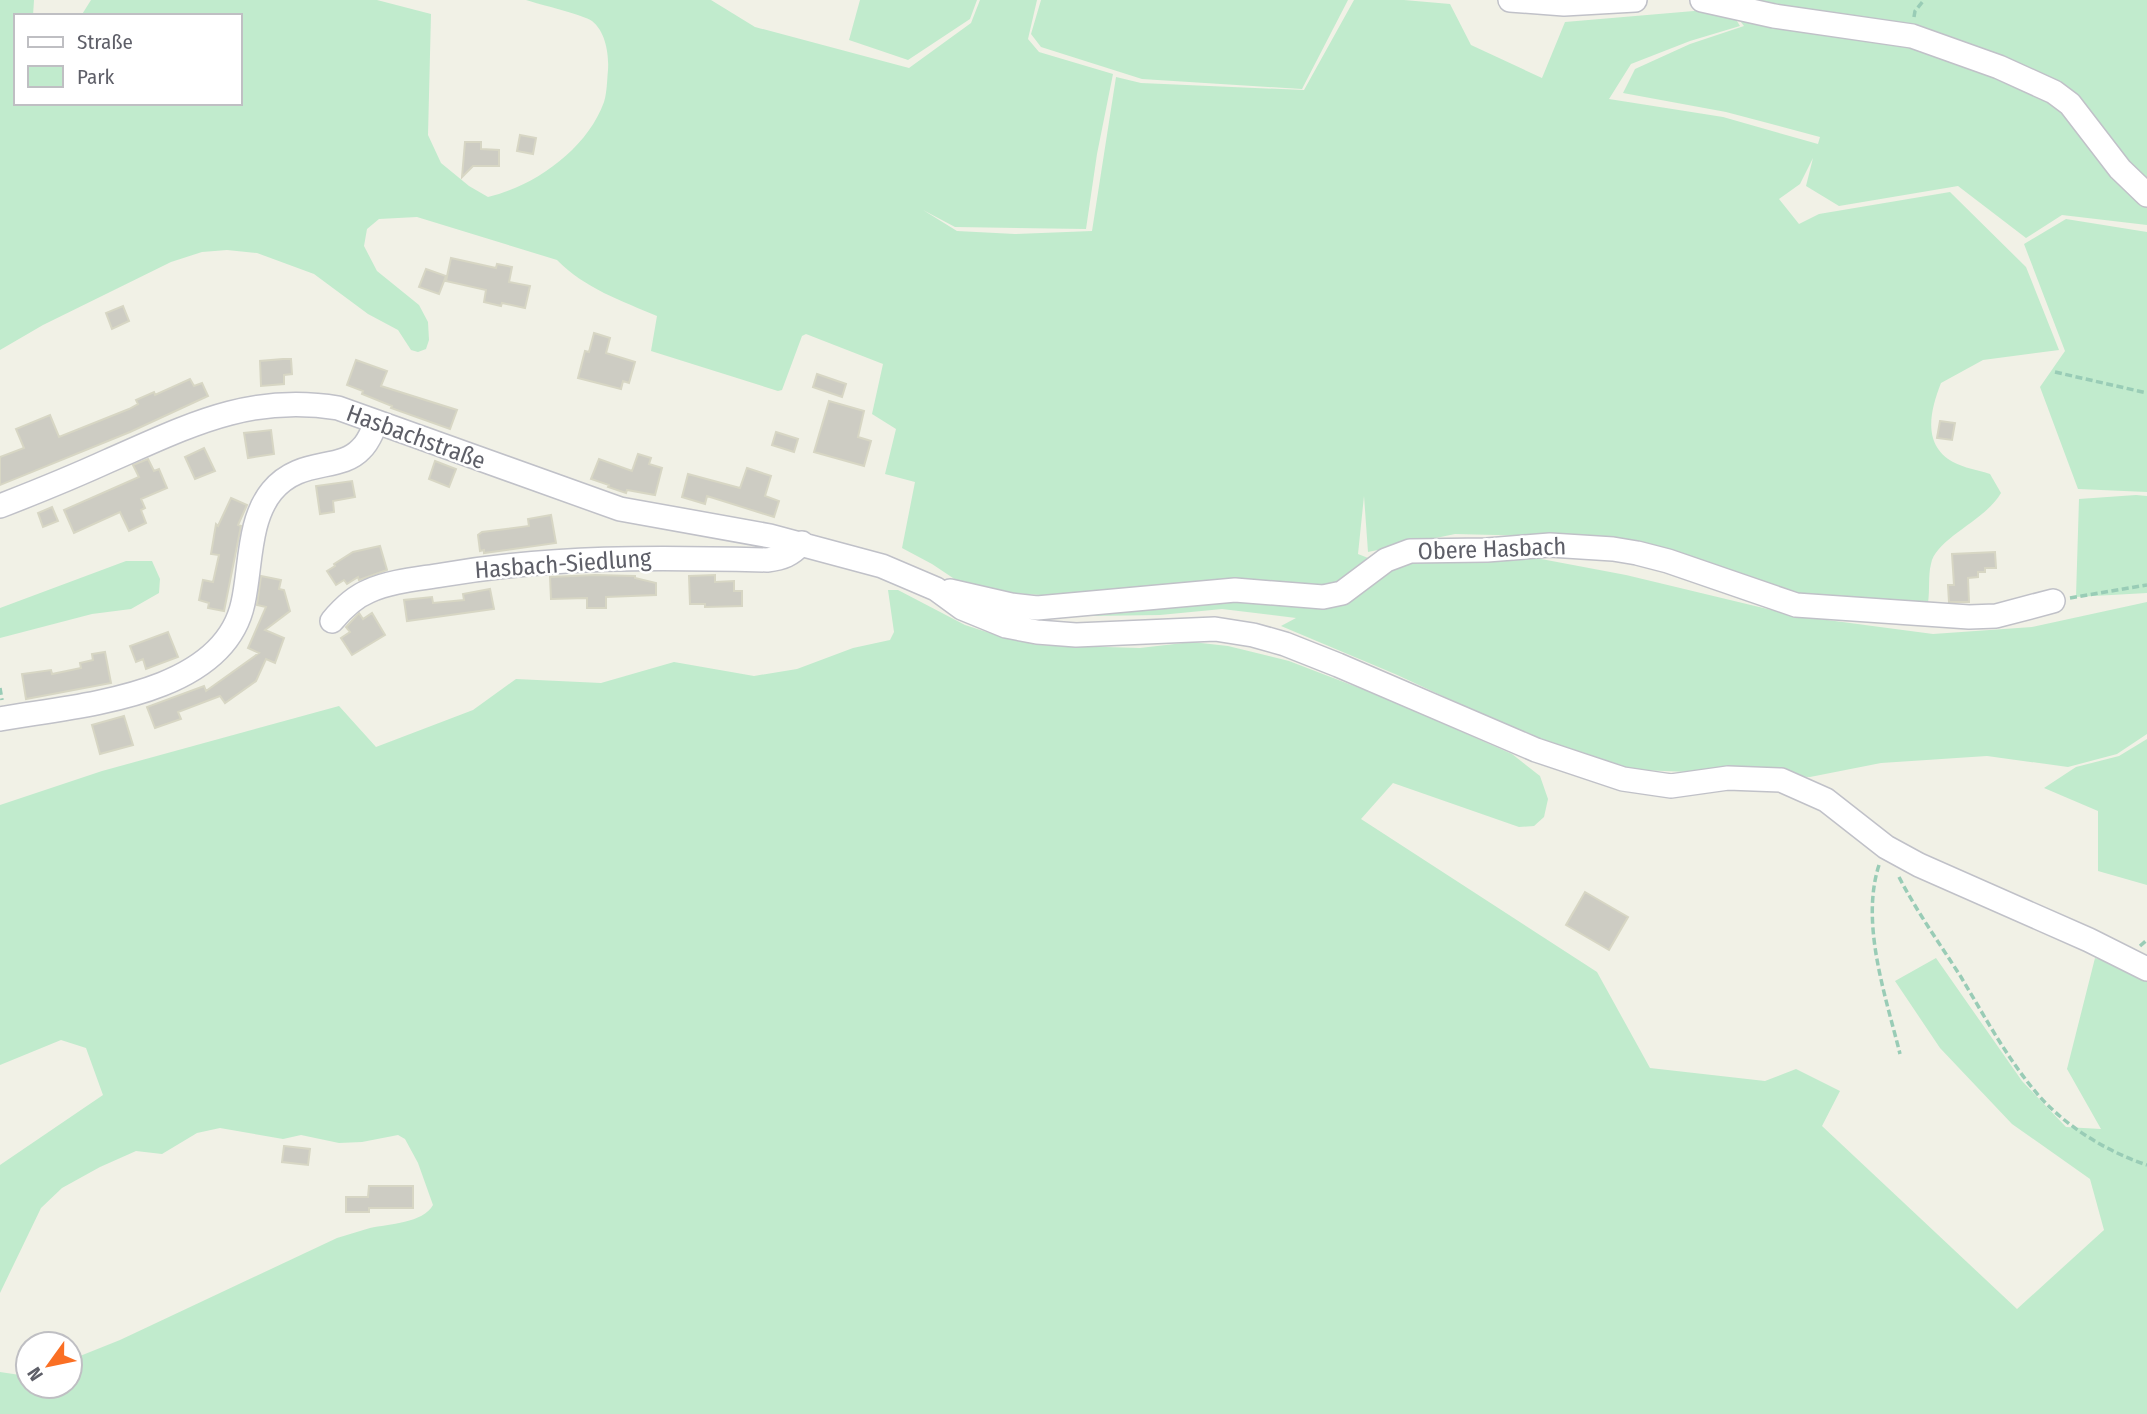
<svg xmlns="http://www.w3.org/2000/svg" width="2147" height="1414" viewBox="0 0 2147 1414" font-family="'Fira Sans Condensed',sans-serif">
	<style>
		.green { fill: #c1ebcd }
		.building { fill: #cdccc3; stroke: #d7d6c4; stroke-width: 2 }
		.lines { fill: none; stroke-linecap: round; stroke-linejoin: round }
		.minor-casing { stroke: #c0c1c8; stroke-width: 26 }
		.path { stroke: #99ccb6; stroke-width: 3.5; stroke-dasharray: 7 3.5; stroke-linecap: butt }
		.minor { stroke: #fff; stroke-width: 23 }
		.labels { text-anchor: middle; stroke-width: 5; stroke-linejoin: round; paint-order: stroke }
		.street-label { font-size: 24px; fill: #5e5f68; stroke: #fff }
	</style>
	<rect width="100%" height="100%" fill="#f1f1e6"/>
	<!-- green -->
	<path class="green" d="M0 0H34L33 16H16V103H240V16H81L91 0H377L431 14 428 135 441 163 469 186 488 197C535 186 587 149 604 102 607 93 607 80 608 70 609 55 606 32 592 21 584 15 538 4 526 0H711L755 27 909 68 971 23 980 0H1037L1028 39 1039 52 1113 74 1097 154 1086 229 955 227 923 210 957 231 1015 234 1092 231 1116 77 1141 83 1304 90 1354 0H1404L1450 4 1471 45 1542 78 1565 22 1729 8 1740 26 1690 41 1631 64 1609 99 1723 117 1818 144 1820 137 1726 112 1623 93 1635 69 1690 44 1744 26 1724 0H2147V225L2062 215 2026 238 1958 186 1839 206 1806 186 1813 158 1800 184 1779 199 1799 224 1819 214 1950 192 2026 267 2059 350 1983 360 1941 383C1930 411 1922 445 1953 462 1964 468 1978 470 1990 474L2001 493C1985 521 1936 538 1931 564 1928 575 1930 590 1928 603L1920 608 1801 604 1578 537 1455 534 1368 552 1364 496 1358 554 1396 569 1408 563 1520 555 1626 575 1797 616 1933 634 2032 627 2147 602V734L2117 754 2068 767 1987 756 1881 763 1810 777 1616 769 1512 728 1395 674 1281 626 1296 618 1222 609 1160 615 1092 616 1055 596 971 590 932 564 902 548 915 482 885 474 896 429 872 414 883 364 806 334 802 336 782 390 778 391 651 351 657 316C622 301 584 288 557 260L417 217 379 219 367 229 364 246 377 271 419 305 428 322 429 340 426 349 418 352 411 350 398 330 368 314 314 274 257 253 227 250 202 252 171 262 43 325 0 350Z
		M860 0H977L970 19 908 60 849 40Z
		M1041 0H1348L1302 89 1142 79 1041 47 1031 34Z
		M2066 219 2147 232V492L2078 489 2040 387 2065 351 2024 244Z
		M2136 495 2147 496V593L2076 597 2079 499Z
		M126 561H152L160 579 159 593 131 609 92 614 0 638V608Z
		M888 590H898L965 625 999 636 1037 645 1140 648 1192 642 1228 646 1289 661 1388 699 1512 754 1540 776 1548 799 1544 817 1534 826 1519 827 1393 783 1361 819 1597 972 1650 1068 1765 1081 1796 1069 1840 1091 1822 1126 2017 1309 2104 1230 2090 1179 2012 1124 1940 1048 1895 981 1936 958 2022 1081 2066 1127 2101 1129 2067 1069 2095 958 2147 971V1414H0V1372L20 1375 28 1373V1386H70V1360L120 1340 337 1238C348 1235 359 1231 370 1228 389 1224 423 1223 433 1205L418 1163 405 1139 398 1135 362 1142 339 1143 301 1135 283 1139 220 1128 197 1133 162 1154 136 1151 100 1167 62 1188 41 1208 0 1293V1165L103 1095 86 1048 61 1040 0 1065V805L102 771 339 706 376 747 473 710 516 679 601 683 674 662 754 676 797 669 853 648 890 640 894 632Z
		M2147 739V885L2098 871V811L2044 788 2076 767 2119 756Z"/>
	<!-- building -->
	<path class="building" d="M520 135 536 138 533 154 517 151Z
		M465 142H481V149L499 150V166H473L462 177Z
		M451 258 496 268 497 264 512 267 509 282 530 286 525 308 502 303 501 306 484 302 486 290 446 281Z
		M426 269 446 276 439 294 419 287Z
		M123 306 129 321 112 329 106 313Z
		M594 333 610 338 606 353 635 362 629 383 623 381 621 389 578 378 585 351 589 352Z
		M283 359H291L292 374 284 375V384L261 386 260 361Z
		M356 360 387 371 381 386 457 410 450 429 391 408 392 406 362 394 363 391 347 385Z
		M817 374 846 384 842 397 813 387Z
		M190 379 194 386 202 383 208 396 130 432 0 485V457L24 448 16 429 50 415 59 437 129 409 138 404 136 400 154 392 155 395Z
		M829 401 864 411 858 437 871 441 864 466 814 452Z
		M1940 421 1955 423 1952 440 1937 438Z
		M271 430 274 454 248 458 244 433Z
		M776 432 798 439 794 452 772 445Z
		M204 448 215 471 195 479 185 457Z
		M638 454 651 458 649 464 662 468 655 495 627 490 626 493 608 487 609 485 591 479 599 459 632 471Z
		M148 459 154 471 159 469 167 488 141 499 145 508 141 510 146 523 129 531 120 512 74 533 64 510 139 477 133 465Z
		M435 461 456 469 449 487 429 479Z
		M747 468 771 476 765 496 779 501 774 517 707 496 705 504 682 497 688 474 740 488Z
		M352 481 355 497 333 501 334 512 320 514 316 486Z
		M231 498 247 505 238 525 241 526 224 611 208 608 209 603 199 600 203 580 213 582 219 555 211 554 216 524 218 526Z
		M52 507 58 521 43 527 38 513Z
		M551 515 556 543 484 553V550L480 551 478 535 482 532 529 526 528 519Z
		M380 546 387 570 359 580 358 577 347 584 344 580 336 585 327 571 335 566 334 564 353 552Z
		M1995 552 1996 568H1985V572H1978V577L1968 578 1969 602H1949L1948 585H1954L1952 554Z
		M595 575 635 576V578L656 583V595L606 597V608H587V598L551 599 550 577Z
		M715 575V582L734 581V591H742V606L705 607V604H690L689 576Z
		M261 576 281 580 279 589 284 590 290 611 265 630 284 638 275 663 266 659 256 681 225 703 220 696 178 712 181 719 155 728 147 707 204 686 206 691 259 653 248 648 266 607 257 605Z
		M490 589 494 609 407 621 404 600 432 597 433 603 464 600 463 594Z
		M359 613 363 619 372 613 385 635 352 655 341 638 350 632 346 627Z
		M168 632 178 657 146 669 143 659 136 662 130 646Z
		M105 652 111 683 26 699 22 674 51 670 52 674 81 668 80 663 93 660 92 654Z
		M124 716 133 745 100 754 92 725Z
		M1585 892 1628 917 1609 950 1566 925Z
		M284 1146 310 1149 308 1165 282 1162Z
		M369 1186H413V1208H369V1212H346V1197H368Z"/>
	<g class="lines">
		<!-- minor casing -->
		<g class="minor-casing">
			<path id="minor" d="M1510 0 1564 4 1635 0
				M1702 0 1774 16 1912 36 1999 67 2054 92 2070 104 2120 169 2147 195
				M0 506C36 492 73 477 108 461 186 427 249 393 338 408L620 509 770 536 882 566 936 589 962 608 1006 626 1037 632 1076 635 1215 629 1253 635 1285 644 1338 665 1536 750 1623 779 1671 786 1728 778 1781 780 1826 800 1886 847 1919 865 2089 940 2147 969
				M950 591 1011 605 1037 608 1235 590 1323 597 1342 593 1386 560 1410 551 1487 550 1550 545 1613 549 1637 553 1668 561 1796 605 1969 617 1996 616 2053 601
				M332 621C342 609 354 597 369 591 391 581 418 579 442 575 553 556 656 557 767 560 783 558 791 555 802 543
				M0 719C77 705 223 697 243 603 251 567 248 520 272 491 300 457 340 472 361 449 369 442 372 431 377 422"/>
		</g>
		<!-- path -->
		<path class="path" d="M1914 17 1915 11 1924 0
			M2055 372 2147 393
			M2070 598 2147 585
			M0 688 2 700
			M1879 865C1860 924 1886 997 1900 1054
			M1899 877C1917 912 1940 944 1961 977 1985 1017 2009 1062 2040 1097 2068 1128 2108 1152 2147 1165
			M2140 946 2147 940"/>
		<!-- minor -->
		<use href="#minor" class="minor"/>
	</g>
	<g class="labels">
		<!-- street labels -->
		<g class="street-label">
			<text transform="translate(416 437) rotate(20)" y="8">Hasbachstraße</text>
			<text transform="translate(1492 549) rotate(-2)" y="8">Obere Hasbach</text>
			<text transform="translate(563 564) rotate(-4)" y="8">Hasbach-Siedlung</text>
		</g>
	</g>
	<!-- legend -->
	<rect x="14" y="14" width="228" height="91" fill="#ffffff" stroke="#bfbfc3" stroke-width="2"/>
	<rect x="28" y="37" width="35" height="10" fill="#ffffff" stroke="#bfbfc3" stroke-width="2"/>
	<text x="77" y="49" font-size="21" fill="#5e5f68">Straße</text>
	<rect x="28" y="66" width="35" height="21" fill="#c1ebcd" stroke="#bfbfc3" stroke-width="2"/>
	<text x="77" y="84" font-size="21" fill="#5e5f68">Park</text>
	<!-- north arrow -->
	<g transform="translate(49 1365) rotate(237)"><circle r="33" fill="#ffffff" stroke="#bfbfc3" stroke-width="2"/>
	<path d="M0-5L12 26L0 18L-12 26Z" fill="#fa6f24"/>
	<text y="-10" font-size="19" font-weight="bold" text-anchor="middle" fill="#5e5f68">N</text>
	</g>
</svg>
